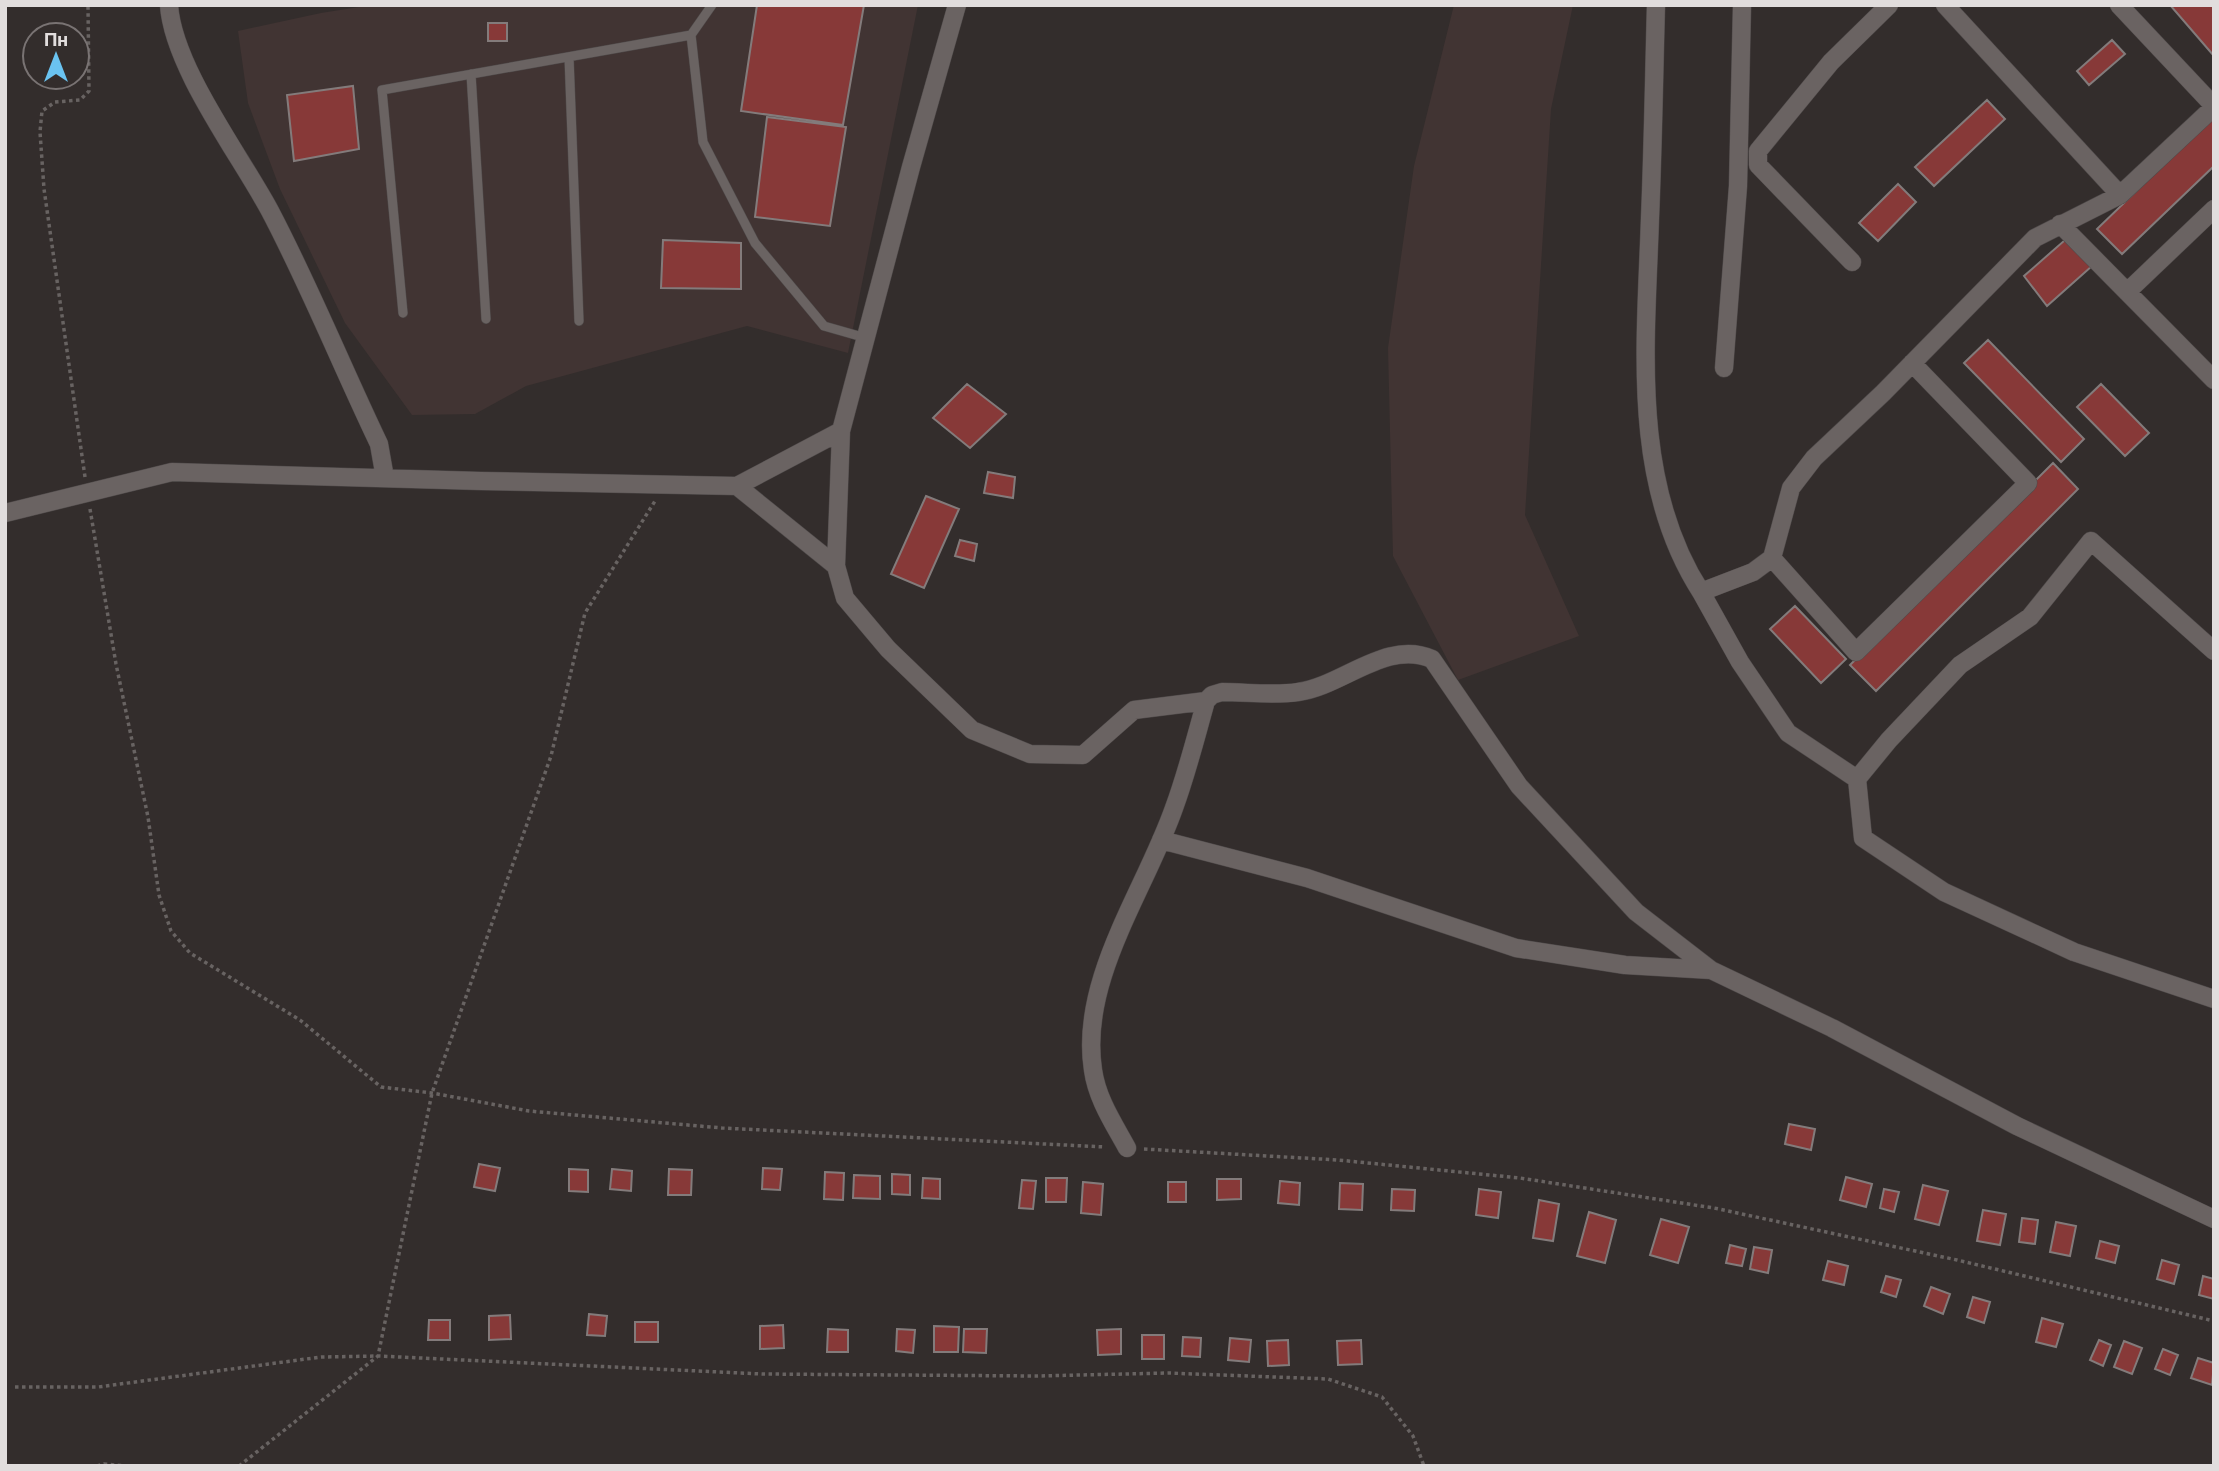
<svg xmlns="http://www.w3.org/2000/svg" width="2219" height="1471" viewBox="0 0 2219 1471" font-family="Roboto,sans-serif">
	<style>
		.built { fill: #413433 }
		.building { fill: #873938; stroke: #837b7b; stroke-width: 2 }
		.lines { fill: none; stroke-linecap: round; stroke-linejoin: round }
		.service-casing { stroke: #4e4949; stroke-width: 10 }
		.minor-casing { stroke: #4e4949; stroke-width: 19 }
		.path { stroke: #686362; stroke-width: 3.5; stroke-dasharray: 3.5 3.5; stroke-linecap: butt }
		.service { stroke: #6a6362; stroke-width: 9 }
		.minor { stroke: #6a6362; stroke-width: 18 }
	</style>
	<rect width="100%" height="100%" fill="#332d2c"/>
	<!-- built -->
	<path class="built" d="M372 5H918L848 353 747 326 526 386 475 414 412 415 345 323 280 189 248 103 238 31 321 13Z
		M1454 5H1573L1551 109 1525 515 1579 636 1458 680 1393 556 1388 348 1414 166Z"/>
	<!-- building -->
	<path class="building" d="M757 5H864L843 125 741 111Z
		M2170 5H2214V56Z
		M488 23H507V41H488Z
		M2112 40 2125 54 2089 85 2077 71Z
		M353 86 359 149 294 161 287 95Z
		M1987 100 2005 119 1934 186 1915 167Z
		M2214 116V166L2122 254 2097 229Z
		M767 117 846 127 830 226 755 217Z
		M1898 184 1916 202 1878 241 1859 223Z
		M663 240 741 243V289L661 288Z
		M2065 240 2092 266 2047 306 2024 276Z
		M1988 340 2084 439 2061 462 1964 363Z
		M967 384 1006 414 970 448 933 418Z
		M2101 384 2149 433 2125 456 2077 407Z
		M2053 463 2078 489 1876 691 1850 665Z
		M988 472 1015 477 1013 498 984 493Z
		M926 496 959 509 924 588 891 574Z
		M960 540 977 544 974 561 955 556Z
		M1795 606 1846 659 1821 683 1770 629Z
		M1789 1124 1815 1129 1811 1150 1785 1144Z
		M479 1164 500 1168 495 1191 474 1187Z
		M763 1168 782 1169 780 1190 762 1189Z
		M569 1169 588 1170V1192L569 1191Z
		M612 1169 632 1171 631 1191 610 1189Z
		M669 1169 692 1170 691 1195H668Z
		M825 1172 844 1173 843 1200 824 1199Z
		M892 1174 910 1175V1195L892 1194Z
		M854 1175 880 1176V1199L853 1198Z
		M1846 1177 1872 1184 1866 1207 1840 1200Z
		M923 1178 940 1179V1199L922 1198Z
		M1046 1178H1067L1066 1202H1046Z
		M1217 1179H1241V1199L1217 1200Z
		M1022 1180 1036 1181 1033 1209 1019 1208Z
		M1280 1181 1300 1183 1299 1205 1278 1203Z
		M1083 1182 1103 1184 1101 1215 1081 1213Z
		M1168 1182H1186V1202H1168Z
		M1340 1183 1363 1184 1362 1210 1339 1209Z
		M1923 1185 1948 1191 1939 1225 1915 1219Z
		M1392 1189 1415 1190 1414 1211 1391 1210Z
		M1479 1189 1501 1192 1498 1218 1476 1215Z
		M1884 1189 1899 1192 1894 1212 1880 1208Z
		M1539 1200 1559 1204 1553 1241 1533 1238Z
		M1983 1210 2006 1214 2000 1245 1977 1241Z
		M1589 1212 1616 1220 1605 1263 1577 1256Z
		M2022 1218 2038 1220 2035 1244 2019 1242Z
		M1661 1219 1689 1227 1678 1263 1650 1255Z
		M2056 1222 2076 1226 2070 1256 2050 1252Z
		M2100 1241 2119 1246 2115 1263 2096 1258Z
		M1730 1245 1746 1249 1742 1266 1726 1263Z
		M1754 1247 1772 1250 1768 1273 1750 1269Z
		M2162 1260 2179 1265 2174 1284 2157 1279Z
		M1828 1261 1848 1266 1844 1285 1823 1280Z
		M1886 1276 1901 1280 1896 1297 1881 1292Z
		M2203 1276 2214 1279V1299L2199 1295Z
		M1931 1287 1950 1294 1943 1314 1924 1306Z
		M1973 1297 1990 1302 1984 1323 1967 1317Z
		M589 1314 607 1316 605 1336 587 1335Z
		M510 1315 511 1339 489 1340V1316Z
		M2042 1318 2063 1324 2056 1347 2036 1342Z
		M429 1320H450V1340H428Z
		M635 1322H658V1342H635Z
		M783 1325 784 1348 760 1349V1326Z
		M934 1326 959 1327 958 1352H934Z
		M828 1329 848 1330V1352H827Z
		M897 1329 915 1330 913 1353 896 1351Z
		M964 1329H987L986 1353 963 1352Z
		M1121 1329V1354L1098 1355 1097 1330Z
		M1142 1335H1164V1359H1142Z
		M1183 1337 1201 1338 1200 1357 1182 1356Z
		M1230 1338 1251 1340 1249 1362 1228 1360Z
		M1288 1340 1289 1365 1268 1366 1267 1341Z
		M1361 1340 1362 1364 1338 1365 1337 1341Z
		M2099 1340 2111 1345 2103 1366 2090 1360Z
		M2124 1341 2142 1348 2132 1374 2114 1367Z
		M2163 1349 2178 1355 2170 1375 2155 1369Z
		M2198 1358 2214 1363 2212 1385 2191 1378Z"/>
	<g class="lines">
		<!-- service casing -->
		<g class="service-casing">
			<path id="service" d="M712 5 691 35 703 142 755 243 824 326 866 338
				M569 57 579 321
				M471 74 486 319
				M403 313 382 90 691 35"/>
		</g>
		<!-- minor casing -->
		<g class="minor-casing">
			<path id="minor" d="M169 5C173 67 240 155 270 211 310 287 342 367 379 444L385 478
				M1656 5C1654 76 1653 147 1650 218 1646 343 1630 482 1701 592L1753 572 1772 558 1791 488 1814 458 1883 393 2035 238 2120 195
				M1945 5 2120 195 2214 107
				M2119 5 2214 106
				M2060 224 2214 380
				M1852 262 1758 165V151L1831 62 1889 5
				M2127 292 2214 209
				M1724 368 1738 186 1742 5
				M841 431 836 566 845 598 888 649 972 730 1030 754 1083 755 1134 710 1206 701 1212 695 1222 692C1247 692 1274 696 1298 692 1343 686 1386 639 1432 659L1519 786 1636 912 1711 970 1832 1028 2017 1126 2214 1219
				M737 486 836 566
				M5 513 172 472 481 481 737 486 841 431 911 167 957 5
				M1772 558 1856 652 2028 483 1912 363
				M1701 592 1740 662 1788 733 1857 779 1863 838 1944 892 2074 952 2214 999
				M1857 779 1889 740 1960 665 2030 617 2091 541 2214 651
				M1161 840 1307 878 1516 948 1625 965 1711 970
				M1127 1148C1114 1124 1097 1099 1093 1070 1079 980 1145 891 1174 808 1187 773 1196 736 1206 701"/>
		</g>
		<!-- path -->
		<path class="path" d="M85 477 44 189 40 132 42 111 55 102 80 100 89 91 88 5
			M90 509 116 664 148 817 159 895 171 931 190 953 300 1020 381 1087 432 1093 529 1111 722 1128 1105 1147
			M1144 1149 1338 1160 1520 1178 1714 1208 1957 1260 2214 1321
			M15 1387H98L321 1357 378 1356 762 1374 1037 1376 1168 1373 1328 1379 1382 1397 1413 1436 1424 1466
			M97 1466 104 1464 127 1466
			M239 1466 378 1356 432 1093 551 756 585 613 655 501"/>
		<!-- service -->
		<use href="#service" class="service"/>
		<!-- minor -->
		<use href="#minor" class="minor"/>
	</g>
	<!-- border -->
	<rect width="2219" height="1471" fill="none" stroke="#e1dddd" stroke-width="14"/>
	<!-- north arrow -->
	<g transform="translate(56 56)"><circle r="33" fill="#332d2c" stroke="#797373" stroke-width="2"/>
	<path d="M0-5L12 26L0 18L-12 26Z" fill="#6ac3f1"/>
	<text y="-10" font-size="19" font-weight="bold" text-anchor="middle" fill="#e1dddd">Пн</text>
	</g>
</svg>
